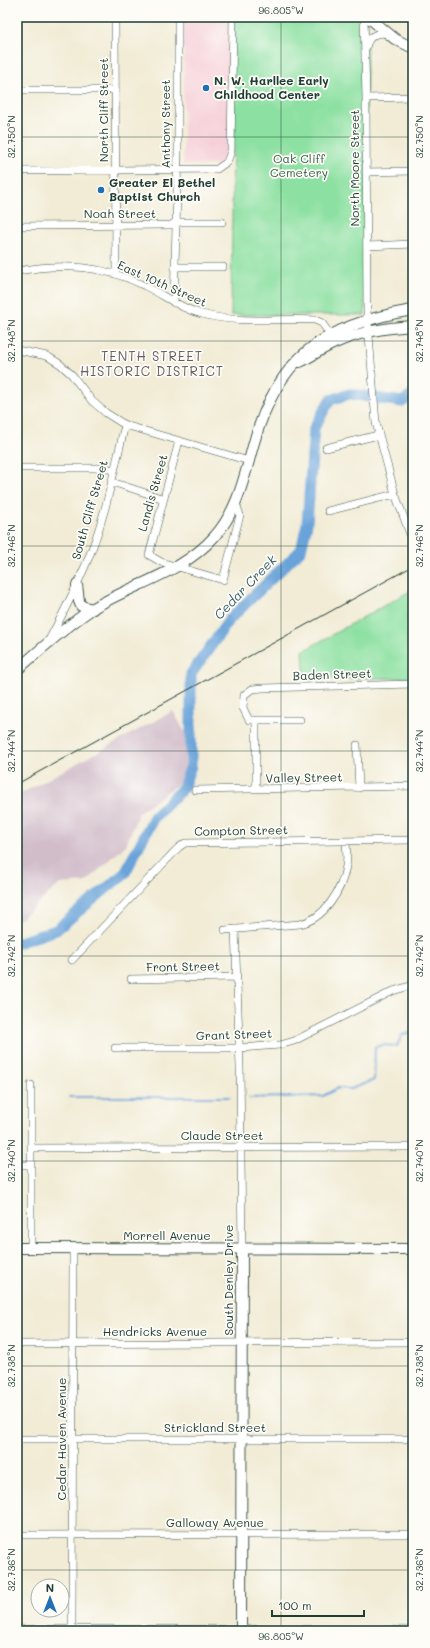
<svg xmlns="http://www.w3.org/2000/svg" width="430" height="1648" viewBox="0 0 430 1648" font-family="Mali,sans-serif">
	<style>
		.built { fill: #f6cfd8 }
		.industrial { fill: #d1bdca }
		.green { fill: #8ce0a1; stroke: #568e6a }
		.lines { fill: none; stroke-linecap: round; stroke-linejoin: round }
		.stream { stroke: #69a3d9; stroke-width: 2 }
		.river { stroke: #69a3d9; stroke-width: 11 }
		.street-casing { stroke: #3f574c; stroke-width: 8 }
		.secondary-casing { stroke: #3f574c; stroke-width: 12 }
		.street { stroke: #fff; stroke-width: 7 }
		.secondary { stroke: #fff; stroke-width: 10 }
		.tram { stroke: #1f3d34; stroke-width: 1 }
		.ticks { fill: none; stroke: #1f3d34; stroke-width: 1; stroke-opacity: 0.45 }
		.poi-dot { fill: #1f6fb2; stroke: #fdfcf7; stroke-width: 1.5 }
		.labels { text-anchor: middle; stroke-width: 3.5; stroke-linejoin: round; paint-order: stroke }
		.poi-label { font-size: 12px; font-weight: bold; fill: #1f3d34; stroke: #fdfcf7; text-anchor: start }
		.street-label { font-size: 12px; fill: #1f3d34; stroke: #fdfcf7 }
		.park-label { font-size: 12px; fill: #355e4a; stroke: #fdfcf7 }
		.neighbourhood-label { font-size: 13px; letter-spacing: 1px; fill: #655f63; stroke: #fdfcf7 }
		.water-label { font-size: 13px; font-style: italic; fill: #39616e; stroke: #fdfcf7 }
		.neatline { fill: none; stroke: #1f3d34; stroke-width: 1.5 }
		.ticks-label { font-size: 10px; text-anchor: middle; fill: #1f3d34 }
	</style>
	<rect width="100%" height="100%" fill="#fdfcf7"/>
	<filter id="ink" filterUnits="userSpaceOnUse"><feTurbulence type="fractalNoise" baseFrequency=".025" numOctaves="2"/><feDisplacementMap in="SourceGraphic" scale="8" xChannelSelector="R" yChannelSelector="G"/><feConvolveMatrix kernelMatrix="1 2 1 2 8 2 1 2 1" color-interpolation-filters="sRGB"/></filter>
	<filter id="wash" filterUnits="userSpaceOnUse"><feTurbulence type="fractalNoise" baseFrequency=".012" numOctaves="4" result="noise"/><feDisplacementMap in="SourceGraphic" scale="16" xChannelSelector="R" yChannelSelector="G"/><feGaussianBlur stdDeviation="0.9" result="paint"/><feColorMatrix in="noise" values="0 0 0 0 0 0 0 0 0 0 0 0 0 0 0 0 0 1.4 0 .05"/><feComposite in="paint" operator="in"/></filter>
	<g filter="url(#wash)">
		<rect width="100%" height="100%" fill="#f2ecd6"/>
		<!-- built -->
		<path class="built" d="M184 18H230L229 158 216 165H183Z"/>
		<!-- industrial -->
		<path class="industrial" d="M173 711 186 734 185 779 139 812 126 845 86 882 60 884 17 922V796Z"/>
		<!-- green -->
		<path class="green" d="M234 17H367L365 315H231Z
			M412 590 413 678 305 679 303 651Z"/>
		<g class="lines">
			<!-- stream -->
			<path class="stream" d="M69 1097H230
				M249 1098 323 1096 338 1088 351 1089 374 1080 375 1047 382 1045 397 1046 402 1035 413 1032"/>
			<!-- river -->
			<path class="river" d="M17 943 56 930 125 873 154 817 183 788 191 766V674L230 619 301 550 307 524 314 428 330 400 350 394 402 402 413 395"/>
		</g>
	</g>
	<g filter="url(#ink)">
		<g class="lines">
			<!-- street casing -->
			<g class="street-casing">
				<path id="street" d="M115 17 116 274
					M364 17 366 98 367 311 376 423 395 494 413 542
					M366 47C369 36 375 33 386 33
					M17 90H115
					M366 98 413 97
					M17 171 217 169 227 162 231 151 233 17
					M366 172 413 171
					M17 226 171 225 176 222H222
					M367 246 413 244
					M176 267H223
					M17 271C62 263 104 265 145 286 164 295 181 309 202 314 239 324 277 318 315 320L322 323 333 339
					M174 303 178 151V17
					M17 350 47 356 60 364 72 375 92 401 106 413 125 425 249 461
					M179 441 149 555 161 562 223 580 240 515 236 503
					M326 448 378 435
					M17 468H105L114 470
					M112 482 164 499
					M328 511 395 494
					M49 640C65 610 80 581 92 549 107 509 115 466 125 425
					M300 720H249L243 708 244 695 252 689 263 688 413 684
					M256 721V789
					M357 745 359 788
					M195 790 413 786
					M235 929 240 1067 242 1249
					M225 930 300 924C324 919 342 891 346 866 348 858 346 849 346 841
					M72 960 178 848 185 843 413 840
					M131 979 236 977
					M115 1048H239L280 1045 294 1041 393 991 413 985
					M31 1148 413 1147
					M17 1165H31
					M31 1248V1085
					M17 1344 413 1342
					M17 1439H413
					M17 1535 413 1534
					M17 1629 413 1630
					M72 1631 73 1248"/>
			</g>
			<!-- secondary casing -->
			<g class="secondary-casing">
				<path id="secondary" d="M368 17 395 39 413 48
					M300 362C312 356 323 348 335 343 361 331 386 328 413 326
					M77 585 79 601 81 606 93 609
					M17 670C41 649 65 627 92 609 132 584 181 574 214 537 237 512 244 478 253 446 277 357 324 324 413 310
					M17 1248 413 1249
					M241 1631 242 1249"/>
			</g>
			<!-- street -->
			<use href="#street" class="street"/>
			<!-- secondary -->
			<use href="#secondary" class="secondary"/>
			<!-- tram -->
			<path class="tram" d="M17 784 413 566"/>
		</g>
	</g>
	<!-- ticks -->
	<path class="ticks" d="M281 17V1631M17 137H413M17 341H413M17 546H413M17 751H413M17 956H413M17 1161H413M17 1366H413M17 1570H413"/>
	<!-- markers -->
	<g class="poi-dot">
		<circle cx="206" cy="88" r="4"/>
		<circle cx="101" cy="190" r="4"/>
	</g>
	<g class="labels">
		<!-- poi labels -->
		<g class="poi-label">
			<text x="214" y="85">N. W. Harllee Early<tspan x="214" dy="14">Childhood Center</tspan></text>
			<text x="109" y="187">Greater El Bethel<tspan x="109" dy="14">Baptist Church</tspan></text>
		</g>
		<!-- street labels -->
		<g class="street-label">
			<text transform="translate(104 110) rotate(-90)" y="4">North Cliff Street</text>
			<text transform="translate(166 124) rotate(-90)" y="4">Anthony Street</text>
			<text transform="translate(355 168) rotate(-90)" y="4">North Moore Street</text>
			<text x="120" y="218">Noah Street</text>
			<text transform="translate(162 284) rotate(24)" y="4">East 10th Street</text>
			<text transform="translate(153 493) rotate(-74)" y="4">Landis Street</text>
			<text transform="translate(90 510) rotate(-74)" y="4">South Cliff Street</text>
			<text transform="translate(332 675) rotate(-2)" y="4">Baden Street</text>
			<text transform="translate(304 778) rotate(-1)" y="4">Valley Street</text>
			<text transform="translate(241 831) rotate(-1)" y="4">Compton Street</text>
			<text transform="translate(183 967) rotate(-1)" y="4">Front Street</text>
			<text transform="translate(234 1035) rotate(-2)" y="4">Grant Street</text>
			<text x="222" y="1140">Claude Street</text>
			<text x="167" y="1240">Morrell Avenue</text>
			<text transform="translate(229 1280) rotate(-90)" y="4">South Denley Drive</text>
			<text x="155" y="1336">Hendricks Avenue</text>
			<text x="215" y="1432">Strickland Street</text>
			<text transform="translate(62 1439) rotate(-90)" y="4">Cedar Haven Avenue</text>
			<text x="215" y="1527">Galloway Avenue</text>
		</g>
		<!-- park labels -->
		<g class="park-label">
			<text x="299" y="163">Oak Cliff<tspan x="299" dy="14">Cemetery</tspan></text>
		</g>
		<!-- neighbourhood labels -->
		<g class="neighbourhood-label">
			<text x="152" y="361">TENTH STREET<tspan x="152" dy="15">HISTORIC DISTRICT</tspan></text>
		</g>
		<!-- water labels -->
		<g class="water-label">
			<text transform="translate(245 587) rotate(-46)" y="5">Cedar Creek</text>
		</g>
	</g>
	<!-- margin -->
	<rect width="430" height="1648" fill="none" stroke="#fdfcf7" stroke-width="44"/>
	<!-- north arrow -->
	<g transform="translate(50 1598)"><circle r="19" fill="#fdfcf7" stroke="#a4b0a9"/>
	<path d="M0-3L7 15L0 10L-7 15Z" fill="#1f6fb2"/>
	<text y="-6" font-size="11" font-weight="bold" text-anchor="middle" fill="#1f3d34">N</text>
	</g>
	<!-- scale -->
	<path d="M272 1610v6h92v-6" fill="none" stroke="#1f3d34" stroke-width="2"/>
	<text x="278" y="1610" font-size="12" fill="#1f3d34" stroke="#fdfcf7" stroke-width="3" paint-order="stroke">100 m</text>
	<rect x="22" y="22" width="386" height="1604" class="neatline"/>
	<g class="ticks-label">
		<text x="281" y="14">96.805°W</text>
		<text transform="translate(11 137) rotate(-90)" y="4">32.750°N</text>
		<text transform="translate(419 137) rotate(-90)" y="4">32.750°N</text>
		<text transform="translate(11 341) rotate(-90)" y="4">32.748°N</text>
		<text transform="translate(419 341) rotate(-90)" y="4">32.748°N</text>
		<text transform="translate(11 546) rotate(-90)" y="4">32.746°N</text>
		<text transform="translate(419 546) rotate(-90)" y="4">32.746°N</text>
		<text transform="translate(11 751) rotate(-90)" y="4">32.744°N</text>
		<text transform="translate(419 751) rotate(-90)" y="4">32.744°N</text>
		<text transform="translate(11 956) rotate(-90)" y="4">32.742°N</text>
		<text transform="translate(419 956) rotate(-90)" y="4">32.742°N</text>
		<text transform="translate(11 1161) rotate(-90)" y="4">32.740°N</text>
		<text transform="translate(419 1161) rotate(-90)" y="4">32.740°N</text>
		<text transform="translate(11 1366) rotate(-90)" y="4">32.738°N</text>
		<text transform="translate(419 1366) rotate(-90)" y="4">32.738°N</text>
		<text transform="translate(11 1570) rotate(-90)" y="4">32.736°N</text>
		<text transform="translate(419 1570) rotate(-90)" y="4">32.736°N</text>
		<text x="281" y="1640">96.805°W</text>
	</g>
</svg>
